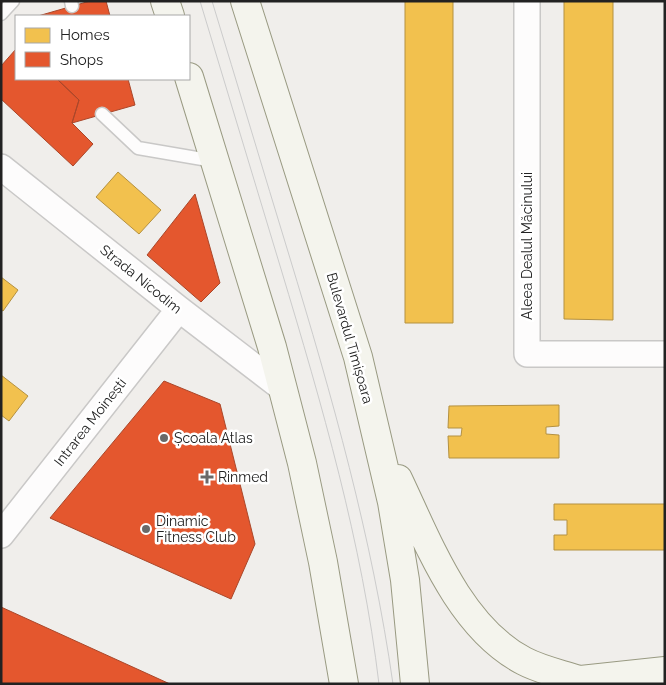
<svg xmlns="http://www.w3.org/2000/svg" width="666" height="685" viewBox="0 0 666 685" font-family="Raleway,sans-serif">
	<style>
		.homes { fill: #f2c14e; stroke: #b49141 }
		.shops { fill: #e4572e; stroke: #aa472a }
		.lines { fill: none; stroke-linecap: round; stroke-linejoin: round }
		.lane-casing { stroke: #c9c8c7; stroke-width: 15 }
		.street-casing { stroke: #c9c8c7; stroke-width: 28 }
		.secondary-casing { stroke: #999a82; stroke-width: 30 }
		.lane { stroke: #fdfcfc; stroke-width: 12 }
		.street { stroke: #fdfcfc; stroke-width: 25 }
		.secondary { stroke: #f4f4ed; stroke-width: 28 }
		.tram { stroke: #ccc; stroke-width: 1 }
		.poi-dot { fill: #6a6968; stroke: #fff; stroke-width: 2 }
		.labels { text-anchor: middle; stroke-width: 5; stroke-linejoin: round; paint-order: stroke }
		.street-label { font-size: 14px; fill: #222; stroke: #fff }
		.poi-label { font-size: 14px; fill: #222; stroke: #fff; text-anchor: start }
	</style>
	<rect width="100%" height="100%" fill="#f0eeeb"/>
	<!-- homes -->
	<path class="homes" d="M405 1H453V323H405Z
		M564 1H613V320L564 319Z
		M118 172 161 210 139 234 96 197Z
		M1 277 18 290 3 311 1 310Z
		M1 375 28 396 9 421 1 415Z
		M559 405V426L546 427V434L559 435V458H449L448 436H461L462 428H448L449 406Z
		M554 504H665V550H554V535H567V520H554Z"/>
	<!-- shops -->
	<path class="shops" d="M90 1H106L110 16H38Z
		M16 49V79H57L79 100 72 123 93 144 73 166 1 99V66Z
		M57 79H128L135 105 72 123 79 100Z
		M195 194 220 283 201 302 147 255Z
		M164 381 220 404 255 544 231 599 50 518Z
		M1 607 170 684H1Z"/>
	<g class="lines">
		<!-- lane casing -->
		<g class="lane-casing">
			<path id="lane" d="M71 1 72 6
				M1 14 13 1
				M102 114 138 148 214 161"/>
		</g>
		<!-- street casing -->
		<g class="street-casing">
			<path id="street" d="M527 1V354H665
				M1 167 179 309 282 388
				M1 535 179 309"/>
		</g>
		<!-- secondary casing -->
		<g class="secondary-casing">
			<path id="secondary" d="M165 1 170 16
				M245 1 358 357 392 502 405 580 415 684
				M189 77 272 347 302 463 323 562 344 684
				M398 479C428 542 459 627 524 661 541 670 561 674 579 680
				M562 682 665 671"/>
		</g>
		<!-- lane -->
		<use href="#lane" class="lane"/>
		<!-- street -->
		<use href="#street" class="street"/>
		<!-- secondary -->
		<use href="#secondary" class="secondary"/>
		<!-- tram -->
		<path class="tram" d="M200 1C227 90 254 180 281 269 322 405 362 542 379 684
			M212 1C238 86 263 170 289 255 332 396 372 537 393 684"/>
	</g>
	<!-- markers -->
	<g class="poi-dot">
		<circle cx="164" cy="438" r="5"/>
		<path d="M204.5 469.5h5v5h5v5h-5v5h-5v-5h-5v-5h5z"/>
		<circle cx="146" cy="529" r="5"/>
	</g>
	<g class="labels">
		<!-- street labels -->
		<g class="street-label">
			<text transform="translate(527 246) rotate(-90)" y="5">Aleea Dealul Măcinului</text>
			<text transform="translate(141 279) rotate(39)" y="5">Strada Nicodim</text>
			<text transform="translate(350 338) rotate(74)" y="5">Bulevardul Timișoara</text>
			<text transform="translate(90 422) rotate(-52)" y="5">Intrarea Moinești</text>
		</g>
		<!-- poi labels -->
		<g class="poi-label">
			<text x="174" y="443">Școala Atlas</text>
			<text x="218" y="482">Rinmed</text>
			<text x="156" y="526">Dinamic<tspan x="156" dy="16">Fitness Club</tspan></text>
		</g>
	</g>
	<!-- border -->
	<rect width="666" height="685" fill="none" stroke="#222222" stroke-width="5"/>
	<!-- legend -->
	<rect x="15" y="15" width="175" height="65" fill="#ffffff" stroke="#a7a7a7"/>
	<rect x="25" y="28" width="25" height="15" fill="#f2c14e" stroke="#a7a7a7"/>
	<text x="60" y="40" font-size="15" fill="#222222">Homes</text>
	<rect x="25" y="52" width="25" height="15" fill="#e4572e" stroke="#a7a7a7"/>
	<text x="60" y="65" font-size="15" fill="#222222">Shops</text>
</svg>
